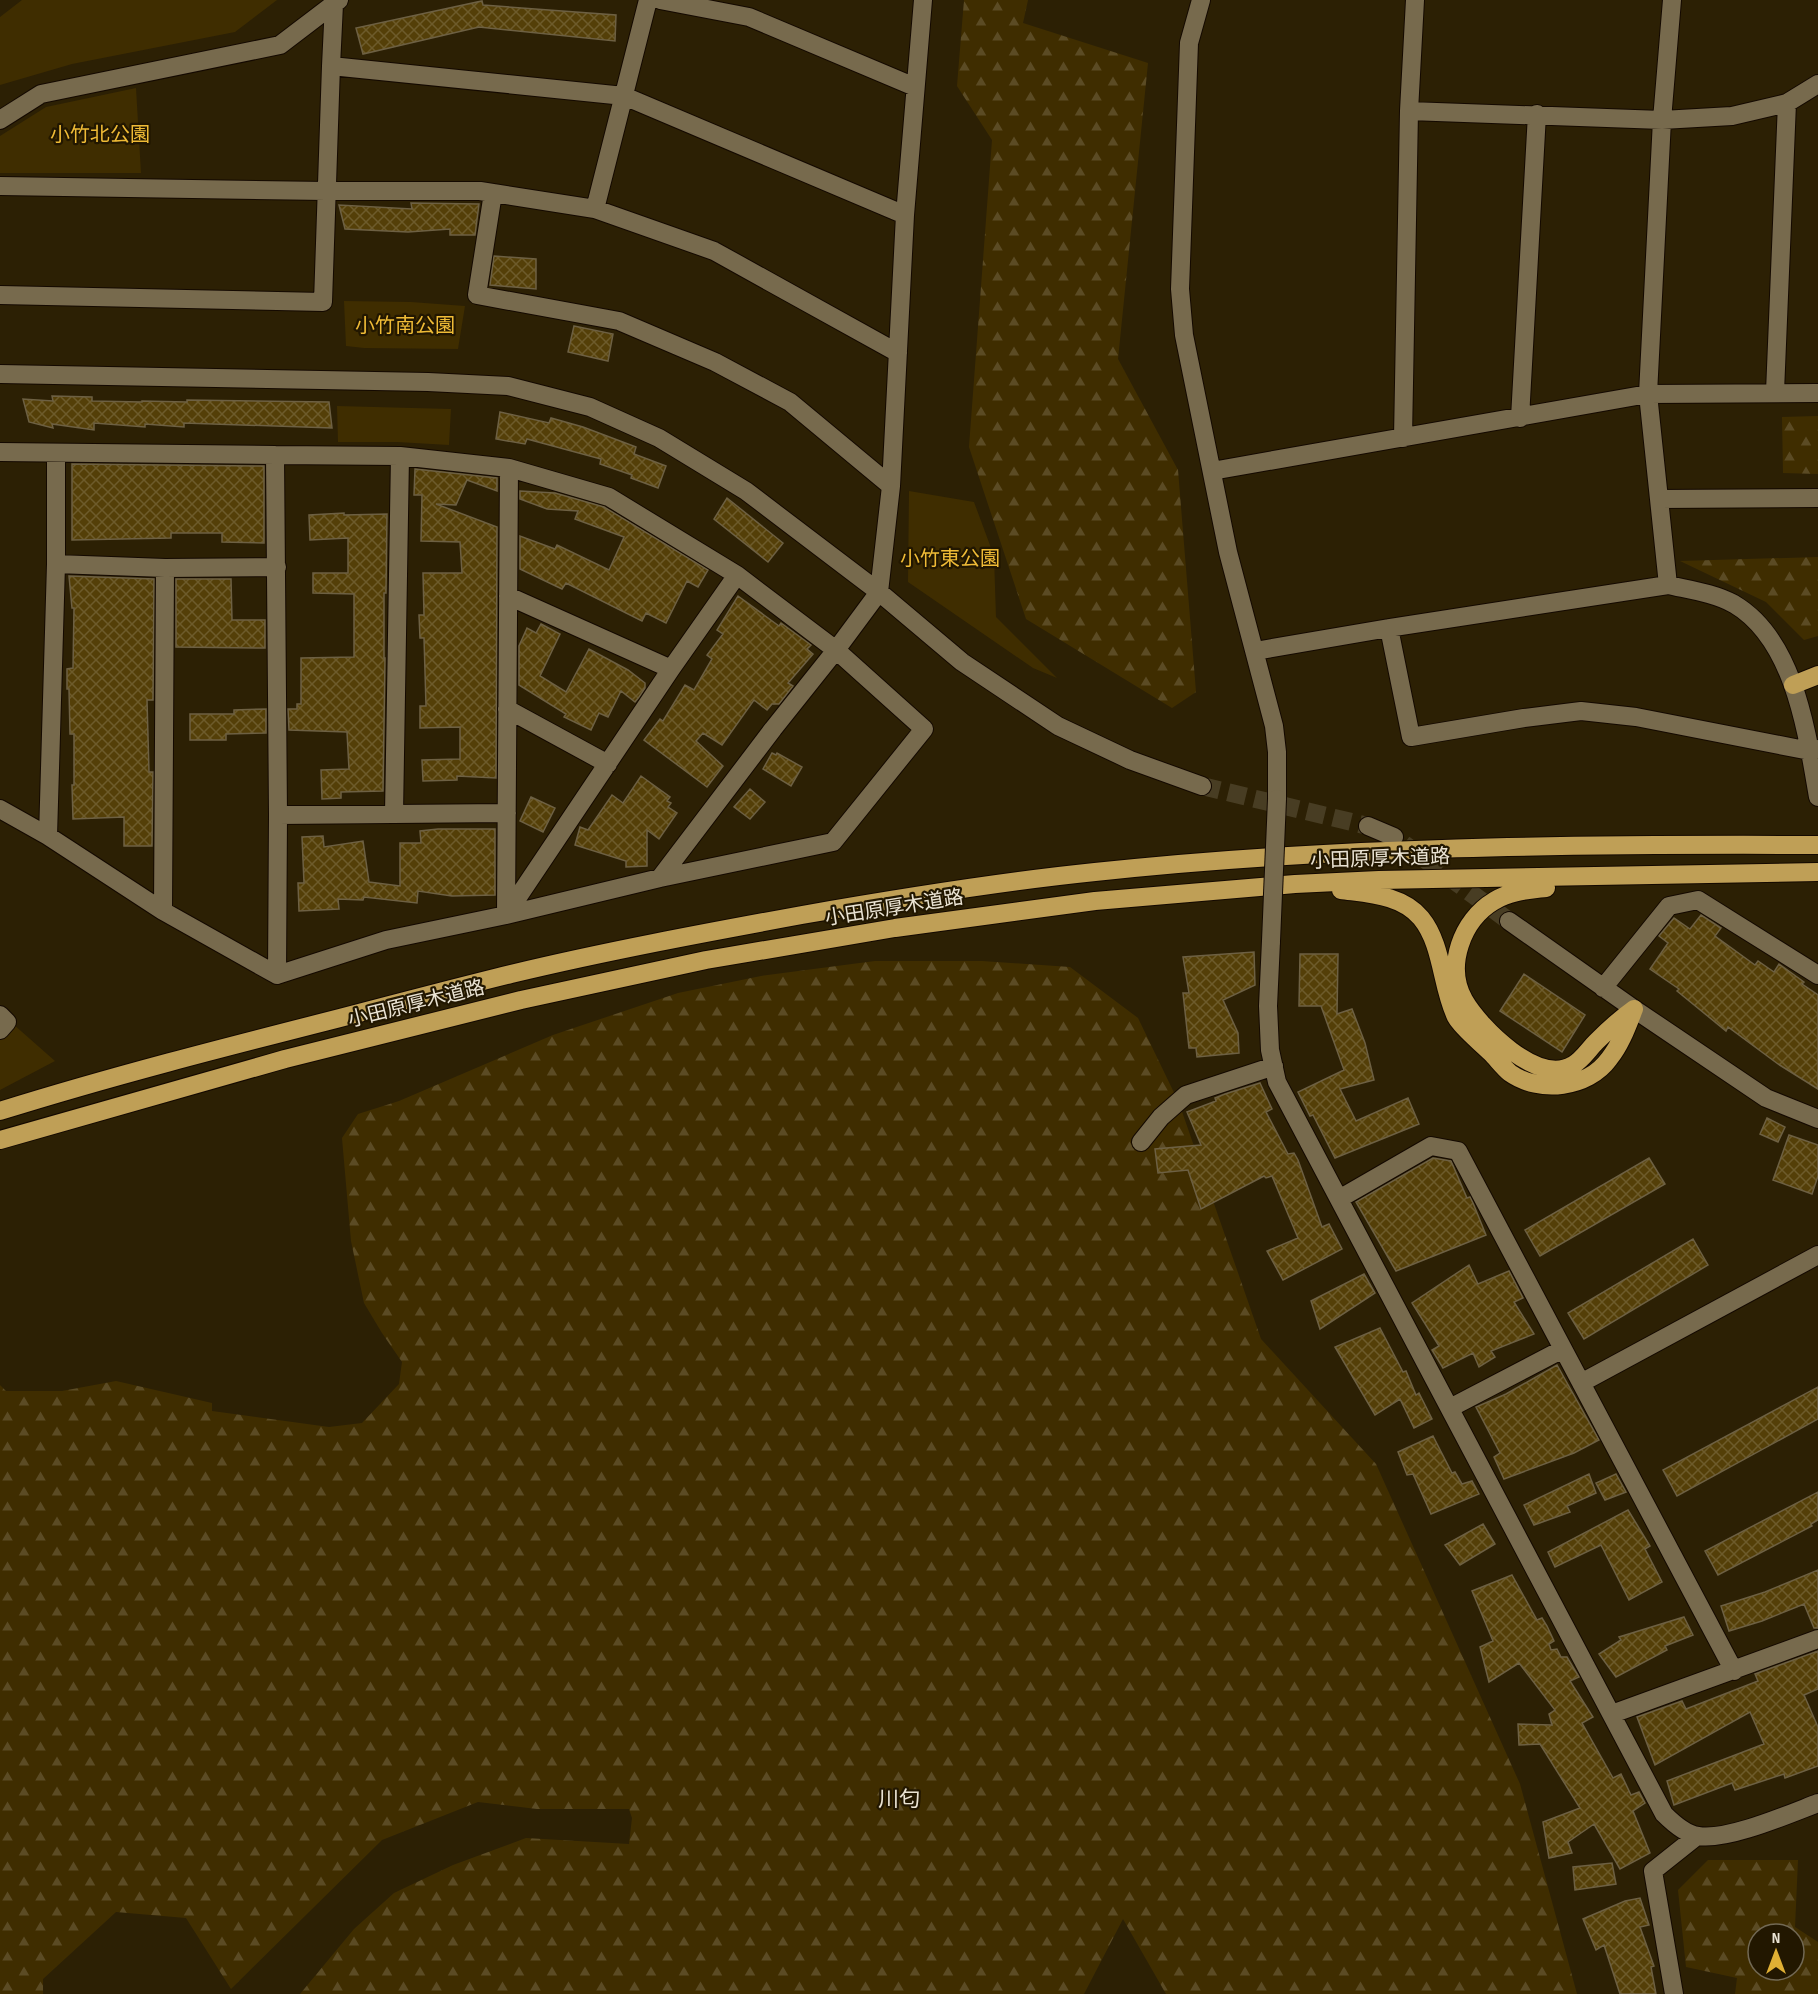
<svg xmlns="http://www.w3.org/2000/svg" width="1818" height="1994" viewBox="0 0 1818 1994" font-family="'Sofia Sans Condensed','Noto Sans JP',sans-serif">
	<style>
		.forest { fill: url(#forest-firs); fill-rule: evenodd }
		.park { fill: #3f2d00 }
		.building { fill: url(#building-cross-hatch); stroke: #6d6043; stroke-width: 1.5 }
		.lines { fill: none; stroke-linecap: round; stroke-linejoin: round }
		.minor-tunnel { stroke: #483d23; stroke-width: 18; stroke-dasharray: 18 9; stroke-linecap: butt }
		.minor-casing { stroke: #140900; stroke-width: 20 }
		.highway-casing { stroke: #140900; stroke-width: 20 }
		.minor { stroke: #776a4d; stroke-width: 18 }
		.highway { stroke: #bf9f56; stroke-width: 18 }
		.minor-bridge-casing { stroke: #140900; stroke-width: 20; stroke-linecap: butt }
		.minor-bridge { stroke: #776a4d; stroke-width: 18 }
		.labels { text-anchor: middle; stroke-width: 4.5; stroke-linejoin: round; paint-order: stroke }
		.park-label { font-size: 20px; fill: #efbb36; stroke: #221700 }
		.street-label { font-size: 20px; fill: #eae3d3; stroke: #221700 }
		.neighbourhood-label { font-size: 21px; fill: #eae3d3; stroke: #221700 }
	</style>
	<defs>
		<pattern id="forest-firs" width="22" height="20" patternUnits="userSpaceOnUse" patternTransform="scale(1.5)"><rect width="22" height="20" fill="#3f2d00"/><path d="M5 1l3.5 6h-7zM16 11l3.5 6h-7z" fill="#5b4b24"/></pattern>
		<pattern id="building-cross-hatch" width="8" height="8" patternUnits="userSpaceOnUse" patternTransform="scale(1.5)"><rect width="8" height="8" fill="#543f08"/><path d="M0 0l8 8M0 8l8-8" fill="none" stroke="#6d5b2b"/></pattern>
	</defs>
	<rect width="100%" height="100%" fill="#2c2004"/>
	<!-- forest -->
	<path class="forest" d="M964 0H1028L1023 23 1148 63 1118 359 1178 470 1196 692 1172 708 1026 619 969 447 992 140 957 86Z
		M1818 416V474L1783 473 1782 417Z
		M1818 557V636L1804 640 1766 602 1680 561Z
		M875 961H982L1070 967 1138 1018 1179 1103 1261 1339 1376 1464 1520 1784 1577 1994H1166L1123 1919 1084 1994H300L354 1929 394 1893 453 1865 526 1838 629 1844 632 1818 629 1809H537L478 1802 382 1840 231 1989 186 1918 116 1912 43 1979V1994H0V1385L6 1391H62L116 1381 212 1403V1411L329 1427 362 1423 399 1384 402 1362 382 1333 364 1303 351 1241 342 1138 358 1114 399 1101 553 1035 678 993 761 976Z
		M1708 1860H1798L1795 1927 1818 1942V1994H1735L1737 1978 1686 1967 1678 1890ZM1758 1934H1794V1970H1758Z"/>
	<!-- park -->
	<path class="park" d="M22 0H277L235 32 72 64 0 85V17Z
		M136 88 141 173H0V136L46 107Z
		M344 301 411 302 465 306 458 349 364 348 346 346Z
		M337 406 451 409 449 445 397 442H338Z
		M909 491 974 502 994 556 996 617 1057 678 1033 668 908 582Z
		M13 1024 55 1061 0 1090V1039Z"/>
	<!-- building -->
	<path class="building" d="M482 1 483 5 616 15 615 41 479 27 363 54 356 28Z
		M411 203 479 204 475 235H450V229L408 232 345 229 339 205 412 209Z
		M494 256 536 259V289L490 285Z
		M574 326 613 334 608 361 568 352Z
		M52 396 92 397V401L142 402V401L187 402V400L329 402 332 428 184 423V427L145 424V427L94 423V430L52 424 53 428 29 422 23 399 53 401Z
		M500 412 549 423 551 418 583 427 636 447 634 454 666 466 658 488 631 478 632 475 600 464 601 459 527 439 525 444 496 439Z
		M72 464 264 466V543L222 542V533H171V538L72 540Z
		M415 469 497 478V491L467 480 456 505 436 504 497 527 496 778 457 776V780L423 781 422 760 460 759V727L420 728V706H426L424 638H420L419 615H424L423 573H462L460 542 421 541 422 495H414Z
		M520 491 555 493 604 507 708 570 698 587 687 581 666 623 646 613 642 621 566 583 562 589 520 569V536L555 549 557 545 609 570 624 537 575 519 578 511 547 509 520 499Z
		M727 498 783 543 768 562 714 519Z
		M344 513V515L387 514 386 593H384V658H385L383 791 341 792V798L322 799 321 770 349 769 347 732 289 730 288 709H297V704H301V658L354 657V594L313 593V573H348V538L310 540 309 515Z
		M69 576 154 579 153 700H147L149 772H153L152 846H124V817L73 819 72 785H74V734H70L69 689H67V669L73 668 74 608H72Z
		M176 579H231L232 620H265V648L176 647Z
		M738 596 779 626 781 623 811 645 807 649 813 654 788 683 793 686 779 704H772L767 710 754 700 722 745 703 733 696 741 723 766 707 787 644 740 660 719 663 721 685 685 694 690 712 659 707 655 723 634 717 630Z
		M541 624 560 634 540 676 566 692 589 649 628 670 645 683V688L639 697 635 702 621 691 608 717 599 713 591 730 564 717 566 714 519 685V646L527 628 536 633Z
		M266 709V733L226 734V740H190V714H234V710Z
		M772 753 776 755 777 753 802 767 791 786 763 769Z
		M641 776 670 797 667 801 671 803 668 807 677 813 659 839 647 830V866L626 867V861L575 845 580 827 588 830 612 795 623 803Z
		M750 789 765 802 750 819 734 807Z
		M531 797 555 808 543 832 520 821Z
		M438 829H495V895L452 896 418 891 417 903 364 897 363 900 338 899 339 909 299 911 298 883H304L302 837 323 836 324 847 363 841 369 882 400 886V843H421L420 831Z
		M1701 915 1721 928 1715 936 1755 965 1758 961 1774 972 1779 964 1804 982 1802 984 1818 995V1089L1778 1064 1728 1027 1726 1031 1677 991 1679 989 1650 969 1668 943 1659 936 1674 918 1690 929Z
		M1254 952 1255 985 1223 1000 1238 1033 1239 1053 1197 1057 1196 1048H1189L1183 993H1189L1183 957Z
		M1300 954H1338L1337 1014 1352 1009 1365 1043 1374 1080 1340 1089 1356 1121 1408 1098 1419 1124 1335 1158 1313 1115 1310 1116 1298 1092 1344 1070 1321 1006H1299Z
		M1524 974 1585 1015 1562 1052 1500 1011Z
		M1260 1083 1272 1109 1266 1112 1288 1154 1294 1153 1298 1160 1322 1227 1329 1224 1342 1249 1283 1280 1267 1251 1298 1238 1272 1176 1266 1178 1264 1176 1201 1209 1188 1170 1158 1173 1155 1149 1201 1145 1187 1112 1216 1101 1215 1098 1225 1094Z
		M1767 1118 1785 1127 1778 1142 1760 1134Z
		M1789 1135 1818 1145V1176L1812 1194 1773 1180Z
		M1433 1158 1451 1161 1467 1198 1470 1197 1473 1203 1486 1235 1396 1271 1356 1202Z
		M1649 1158 1665 1184 1540 1256 1525 1230Z
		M1693 1239 1708 1265 1584 1339 1568 1313Z
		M1469 1265 1478 1284 1509 1271 1523 1298 1514 1302 1534 1334 1491 1351 1495 1357 1479 1367 1473 1353 1443 1368 1432 1350 1439 1346 1412 1303Z
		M1364 1274 1375 1293 1320 1329 1311 1301Z
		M1380 1328 1403 1372 1406 1371 1416 1395 1419 1393 1432 1419 1414 1428 1400 1399 1375 1415 1335 1347Z
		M1557 1365 1599 1440 1574 1453 1504 1479 1494 1457 1500 1453 1476 1407 1506 1394Z
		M1818 1387V1419L1677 1496 1663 1470Z
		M1433 1436 1452 1473 1455 1472 1462 1484 1472 1481 1479 1494 1431 1514 1413 1474 1407 1475 1398 1452Z
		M1589 1474 1596 1493 1567 1506 1570 1512 1534 1525 1524 1505Z
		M1616 1474 1626 1492 1605 1500 1596 1483Z
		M1818 1492V1520L1811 1524 1812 1526 1718 1575 1705 1551Z
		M1628 1510 1650 1546 1645 1549 1662 1582 1629 1600 1601 1545 1555 1567 1548 1552Z
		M1483 1524 1495 1544 1460 1565 1445 1545Z
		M1818 1570V1628H1814L1804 1604 1762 1621 1729 1631 1721 1606 1765 1592Z
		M1512 1575 1537 1620 1542 1618 1547 1626 1554 1641 1549 1644 1551 1650 1557 1649 1561 1657H1567L1579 1677 1570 1681 1593 1717 1582 1723 1613 1778 1621 1774 1631 1795 1639 1792 1645 1803 1633 1811 1650 1853 1620 1869 1594 1824 1568 1842 1572 1853 1549 1858 1543 1822 1580 1808 1540 1744 1519 1745 1518 1724 1552 1725 1549 1714 1555 1710 1519 1663 1489 1682 1480 1647 1493 1641 1472 1591Z
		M1684 1617 1693 1635 1665 1646 1667 1650 1616 1677 1599 1654 1621 1640 1619 1637Z
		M1818 1651V1689L1804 1695 1818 1727V1766L1785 1778 1784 1774 1735 1790 1732 1783 1674 1805 1667 1781 1764 1744 1750 1712 1655 1765 1637 1717 1682 1701 1686 1709 1758 1681 1755 1674Z
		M1612 1863 1616 1884 1575 1890 1573 1867Z
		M1640 1898 1649 1925 1640 1927 1654 1966 1651 1967 1656 1994H1620L1604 1945 1596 1950 1583 1919 1625 1901Z"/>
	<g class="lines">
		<!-- minor-tunnel -->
		<path class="minor-tunnel" d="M1202 786 1368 826
			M1404 844 1509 921"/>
		<!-- minor casing -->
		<g class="minor-casing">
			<path id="minor" d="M660 0 749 17 915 87
				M1201 0 1189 43 1180 289 1184 335 1228 552 1274 726 1277 752V799
				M331 66 334 4
				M1409 111 1662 120 1732 116 1787 103 1818 84
				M0 120 41 94 280 45 339 0
				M0 186 326 191H480L595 209 714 251 898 353
				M493 193 477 295 619 321 715 362 790 402 891 486
				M595 209 648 0
				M0 295 323 302 331 66 624 96 905 215
				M0 374 428 382 508 386 590 407 659 438 746 491 879 592 962 662 1058 726 1130 760 1202 786
				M1775 392 1787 103
				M1520 418 1537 114
				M1403 438 1409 111 1415 0
				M0 452 275 455
				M56 453V564
				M509 468 506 915 660 878 833 842 924 729 836 650 773 729 660 878
				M1212 471 1648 394 1818 393
				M1659 499 1818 498
				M1668 585 1648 394 1662 120 1672 0
				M508 596 671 669
				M1389 628 1411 737 1524 718 1581 711 1636 717 1810 751 1818 749
				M1255 651 1389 628 1668 585C1690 590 1714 593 1734 604 1795 640 1807 734 1818 797
				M507 709 608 764
				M0 809 48 836 163 911 277 975 278 815 275 455 400 456 509 468 609 497 737 575 836 650 879 592 891 486 905 215 923 0
				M394 814 400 456
				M278 815 507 813
				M1368 826 1394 837
				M48 836 56 564 165 568 277 567
				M163 911 165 568
				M1509 921 1634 1009 1766 1098 1818 1119
				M1271 941 1268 1006 1270 1050 1277 1082 1664 1814C1673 1823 1685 1834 1698 1836 1727 1841 1789 1814 1818 1803
				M277 975 386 940 506 915 671 669 737 575
				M1603 988 1669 906 1698 900 1818 975
				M0 1015 7 1022 0 1030
				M1141 1142 1161 1117 1186 1095 1274 1066
				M1339 1199 1431 1146 1458 1151 1734 1671
				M1581 1383 1818 1255
				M1450 1408 1563 1349
				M1612 1714 1818 1639
				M1674 1994 1653 1871 1697 1836"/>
		</g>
		<!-- highway casing -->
		<g class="highway-casing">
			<path id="highway" d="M1793 685 1818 675
				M1546 888C1529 890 1510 891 1494 901 1462 920 1445 966 1464 1000 1480 1028 1538 1086 1573 1065 1582 1060 1589 1049 1596 1042 1608 1030 1620 1019 1634 1009
				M1341 890C1370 894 1402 895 1421 918 1443 945 1441 986 1456 1017 1462 1028 1481 1043 1491 1053 1497 1059 1503 1067 1510 1073 1540 1094 1588 1088 1609 1059 1621 1044 1627 1027 1634 1009
				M0 1111C112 1076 226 1047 340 1018 397 1003 454 988 511 974 607 951 704 933 802 915 899 898 997 882 1095 872 1335 846 1577 844 1818 845
				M0 1140 285 1059 521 1000 706 960 895 928 1095 901 1295 884 1379 880 1818 872"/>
		</g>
		<!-- minor -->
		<use href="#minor" class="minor"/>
		<!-- highway -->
		<use href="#highway" class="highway"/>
		<!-- minor-bridge casing -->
		<g class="minor-bridge-casing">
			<path id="minor-bridge" d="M1271 941 1277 799"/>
		</g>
		<!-- minor-bridge -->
		<use href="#minor-bridge" class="minor-bridge"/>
	</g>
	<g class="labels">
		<!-- park labels -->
		<g class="park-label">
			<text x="100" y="141">小竹北公園</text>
			<text x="405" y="332">小竹南公園</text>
			<text x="950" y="565">小竹東公園</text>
		</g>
		<!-- street labels -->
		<g class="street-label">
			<text transform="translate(1380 858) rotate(-2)" y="7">小田原厚木道路</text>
			<text transform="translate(894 907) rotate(-9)" y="7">小田原厚木道路</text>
			<text transform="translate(416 1003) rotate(-14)" y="7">小田原厚木道路</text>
		</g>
		<!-- neighbourhood labels -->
		<g class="neighbourhood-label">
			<text x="899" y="1806">川匂</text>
		</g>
	</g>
	<!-- north arrow -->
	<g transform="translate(1776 1952)"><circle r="28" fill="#221700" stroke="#726954" stroke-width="1.5"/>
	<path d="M0-4.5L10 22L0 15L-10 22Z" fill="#e0b034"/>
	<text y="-9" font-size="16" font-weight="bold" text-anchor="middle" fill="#eae3d3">N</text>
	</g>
</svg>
